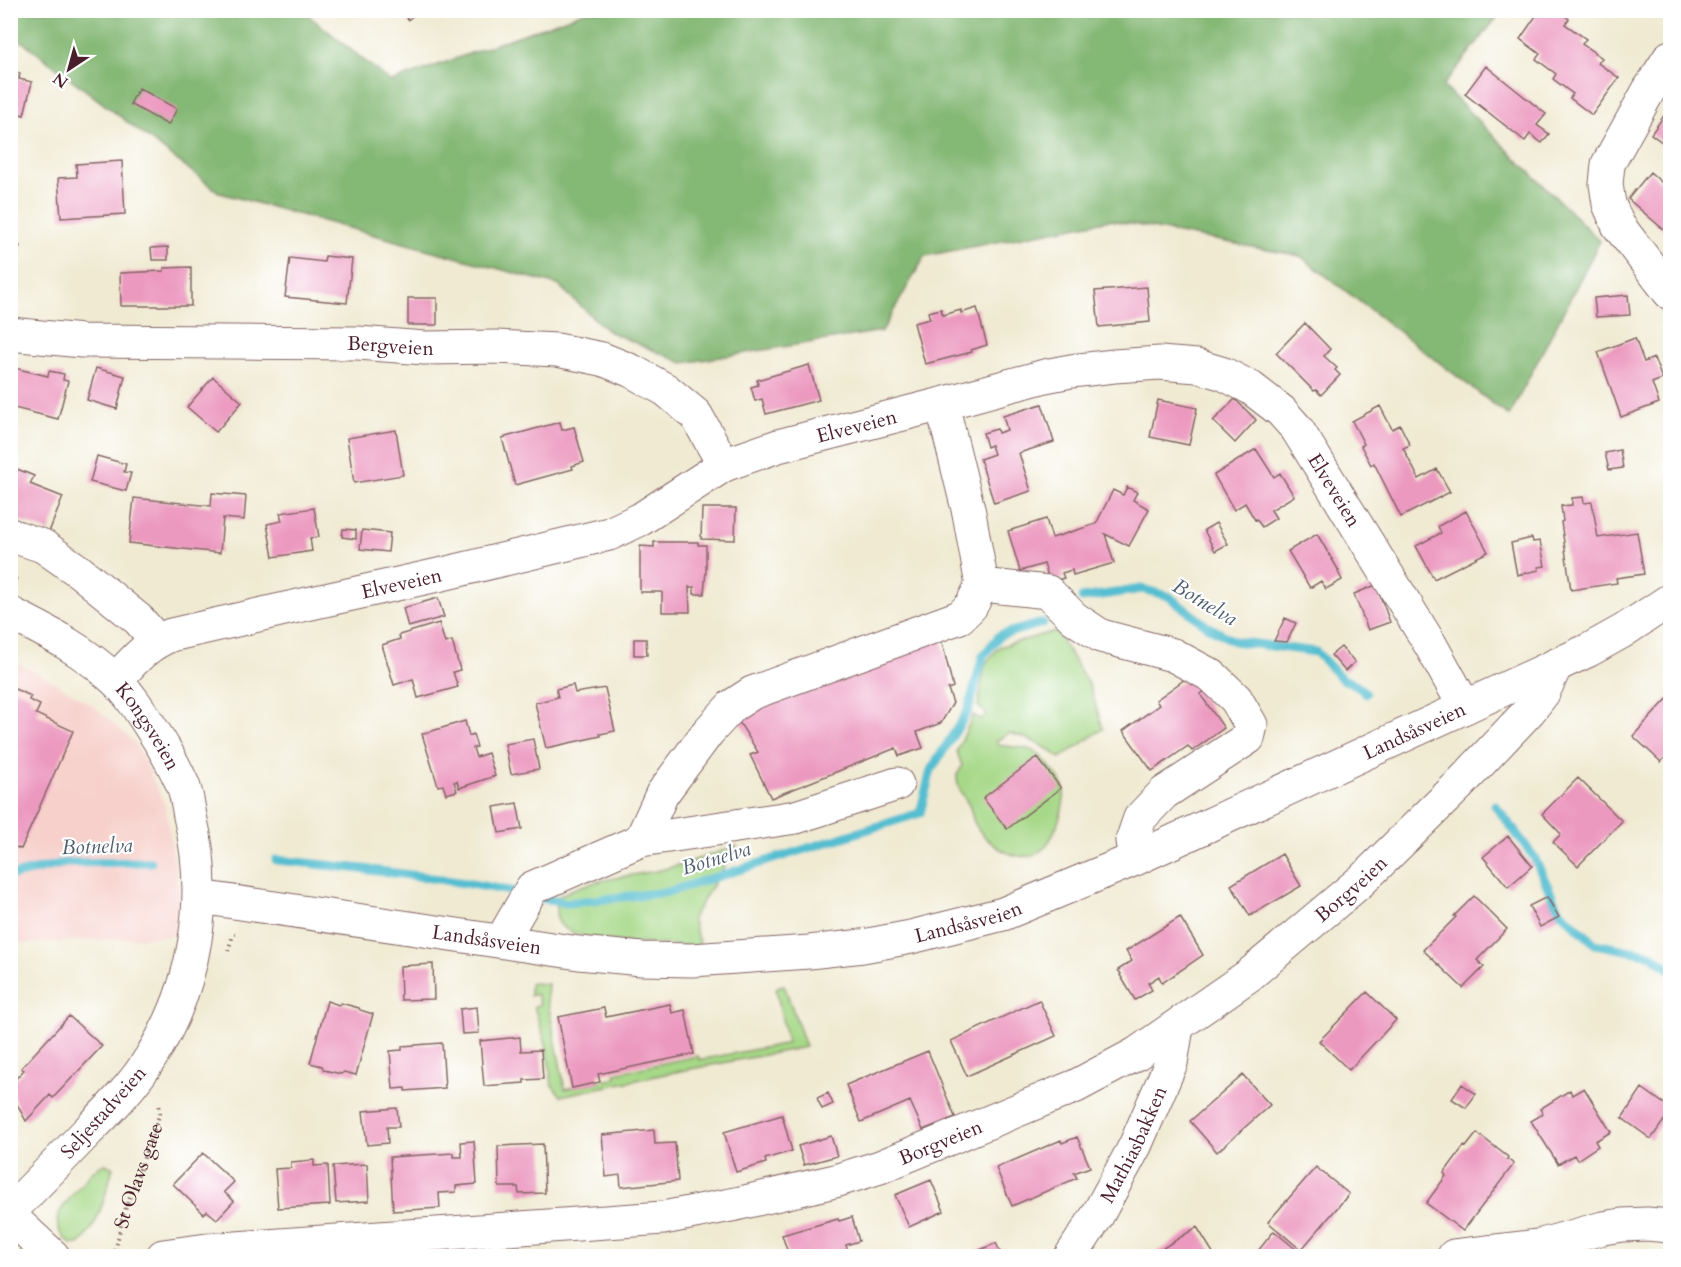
<svg xmlns="http://www.w3.org/2000/svg" width="1681" height="1267" viewBox="0 0 1681 1267" font-family="Cardo,serif">
	<style>
		.built { fill: #f7d0cb }
		.green { fill: #a6d887; stroke: #787c59; stroke-width: 1.5 }
		.forest { fill: #84b874; stroke: #676c50; stroke-width: 1.5 }
		.lines { fill: none; stroke-linecap: round; stroke-linejoin: round }
		.stream { stroke: #54bed0; stroke-width: 9 }
		.building { fill: #ec99c0 }
		.minor-casing { stroke: #846665; stroke-width: 35 }
		.path { stroke: #846665; stroke-width: 4; stroke-dasharray: 1.5 4.5; stroke-linecap: butt }
		.minor { stroke: #fff; stroke-width: 33 }
		.labels { text-anchor: middle; stroke-width: 4.5; stroke-linejoin: round; paint-order: stroke }
		.street-label { font-size: 20px; fill: #4a1f2b; stroke: #fff }
		.water-label { font-size: 21px; font-style: italic; fill: #4e5f6d; stroke: #fff }
	</style>
	<rect width="100%" height="100%" fill="#fff"/>
	<filter id="ink" filterUnits="userSpaceOnUse"><feTurbulence type="fractalNoise" baseFrequency=".0167" numOctaves="2"/><feDisplacementMap in="SourceGraphic" scale="12" xChannelSelector="R" yChannelSelector="G"/><feConvolveMatrix kernelMatrix="1 2 1 2 8 2 1 2 1" color-interpolation-filters="sRGB"/></filter>
	<filter id="wash" filterUnits="userSpaceOnUse"><feTurbulence type="fractalNoise" baseFrequency=".008" numOctaves="4" result="noise"/><feDisplacementMap in="SourceGraphic" scale="24" xChannelSelector="R" yChannelSelector="G"/><feGaussianBlur stdDeviation="1.35" result="paint"/><feColorMatrix in="noise" values="0 0 0 0 0 0 0 0 0 0 0 0 0 0 0 0 0 1.4 0 .05"/><feComposite in="paint" operator="in"/></filter>
	<g filter="url(#wash)">
		<rect width="100%" height="100%" fill="#f0ead2"/>
		<!-- built -->
		<path class="built" d="M10 659 56 683 95 707 135 743 165 804 179 892 174 936 11 944Z"/>
		<!-- green -->
		<path class="green" d="M1056 631 1090 687 1103 729 1060 758C1045 745 1028 738 1009 733L996 741 998 745C1009 747 1024 747 1034 751 1042 756 1060 778 1063 786 1068 801 1054 840 1042 850 1019 868 984 843 974 822 972 817 972 813 970 808 968 801 962 796 959 788 957 784 957 779 957 775L962 766 957 751 973 715 982 720 987 714 978 706 985 664 999 647Z
			M737 846 692 918 700 946C674 944 569 946 558 921 555 913 556 905 556 898 582 880 625 877 656 871 683 865 710 855 737 846Z
			M530 983 548 984 547 998 565 1089 616 1078 615 1073 698 1056 699 1060 784 1044 787 1043 776 989 779 986 784 985 806 1047 670 1073 561 1096 552 1085 546 1043 534 1007 540 1004 536 994 530 996Z
			M105 1164 113 1168C105 1194 100 1226 79 1244H71C62 1237 55 1228 58 1216 60 1208 90 1173 97 1168 100 1166 103 1165 105 1164Z"/>
		<!-- forest -->
		<path class="forest" d="M10 11H303L391 82 587 11H1502L1443 86 1600 241 1509 416 1300 256 1110 220 925 256 882 331 683 363 608 331 558 285 220 193 11 33Z"/>
		<g class="lines">
			<!-- stream -->
			<path class="stream" d="M1082 598 1142 589 1168 596 1207 626 1234 641 1316 652 1342 679 1353 683 1366 693
				M1495 805 1534 857 1558 909 1595 944 1652 955 1670 969
				M276 860C359 868 440 877 521 893
				M10 876 65 863 151 862
				M537 897 567 903 668 892 920 813 931 770 968 711 983 656 1000 635 1043 623"/>
		</g>
		<g id="blocks">
			<!-- building -->
			<path class="building" d="M400 10H419L408 20Z
				M1540 10H1557L1569 19 1565 24 1586 39 1582 44 1602 58 1598 63 1619 78 1592 115 1570 98 1573 94 1553 79 1556 74 1536 59 1540 54 1520 39Z
				M1486 66 1546 114 1537 125 1549 134 1542 143 1530 134 1525 141 1465 94Z
				M10 71 20 73 19 79 32 82 24 115 10 112Z
				M139 88 177 109 168 125 130 104Z
				M1670 107V148L1651 134Z
				M122 161 125 214 61 218 58 178 77 177 76 164Z
				M1650 172 1670 190V235L1628 199Z
				M10 241 20 246 10 266Z
				M168 247V260H152L151 248Z
				M325 256 352 259 347 303 285 297 290 258 324 262Z
				M191 267V306H121L120 273 164 271V268Z
				M1147 287 1150 322 1099 327 1095 291Z
				M1628 295 1630 315 1596 317 1594 298Z
				M408 298H437V325H408Z
				M977 308 987 345 971 350 972 352 925 364 914 323 930 319 928 312 941 309 943 315 961 310V313Z
				M1305 323 1330 349 1324 356 1337 368 1335 370 1340 375 1321 395 1316 390 1314 391 1276 353Z
				M1635 338 1644 362 1654 358 1662 379 1652 383 1659 403 1621 417 1598 352Z
				M809 365 819 400 766 414 762 399 755 401 751 387 758 385 757 380Z
				M10 367 48 376 49 371 64 374 63 380 68 381 58 419 10 407Z
				M96 368 125 376 117 409 87 400Z
				M213 377 242 402 216 432 187 407Z
				M1235 399 1256 420 1235 443 1213 421Z
				M1158 400 1197 408 1189 445 1150 437Z
				M1042 404 1054 442 1019 453 1031 491 994 503 980 459 994 454 991 445 987 447 983 433 997 429 998 433 1007 430 1003 416Z
				M1380 406 1392 429 1400 425 1410 445 1403 448 1419 479 1437 469 1450 492 1401 517 1374 463 1371 465 1361 446 1364 444 1352 421Z
				M560 422 562 430 574 427 584 462 572 466 573 469 515 485 502 438Z
				M396 430 403 475 354 483 347 438Z
				M1256 449 1274 477 1280 473 1294 496 1271 510 1276 518 1262 527 1256 519 1255 520 1245 503 1234 510 1214 475Z
				M1620 450 1623 468 1609 470 1605 453Z
				M97 456 126 464 124 472 131 473 126 491 90 482Z
				M10 466 34 476 30 484 63 497 49 532 10 517Z
				M1127 487 1137 492 1133 500 1149 509 1129 546 1105 534 1114 563 1073 575 1072 570 1062 573 1064 578 1050 582 1044 564 1020 571 1008 531 1046 519 1052 538 1096 524 1113 490 1123 495Z
				M212 493 246 496 244 520 223 518 220 553 129 543 134 498 211 506Z
				M1583 497 1584 503 1592 502 1598 538 1637 532 1644 574 1616 578 1617 583 1571 590 1561 522 1563 521 1561 506 1572 505V498Z
				M314 508 319 537 310 538 312 551 273 557 267 524 282 521 280 513Z
				M702 508H736L735 540 701 539Z
				M1466 511 1488 552 1434 579 1416 546 1441 533 1438 526Z
				M1216 523 1228 544 1215 551 1204 530Z
				M343 529 356 530V539L342 537Z
				M362 530 390 533 388 552 360 549Z
				M1317 534 1339 571 1338 572 1342 580 1326 589 1321 581 1310 588 1288 551Z
				M1532 538 1533 542 1540 541 1545 566 1538 567 1539 570 1517 575 1511 543Z
				M654 542H698V545H706V570L704 594H694V587H689L690 612H662V592H640V546L654 547Z
				M1376 585 1390 622 1368 630 1354 594Z
				M438 598 444 617 408 627 403 608Z
				M1285 618 1296 623 1287 642 1274 641Z
				M439 623 445 643 452 641 460 670 453 672 458 687 418 698 413 679 394 685 382 645 400 639 399 635Z
				M941 638 953 687 948 689 953 703 941 723 917 732 923 748 899 756 896 748 771 798 750 755 758 752 734 714Z
				M634 639H646L647 655H634Z
				M1341 647 1355 662 1345 671 1331 655Z
				M1188 677 1197 681 1205 691 1200 694 1224 728 1192 751 1188 746 1152 771 1123 731 1159 705 1156 700Z
				M573 685 575 693 605 688 615 731 600 734 601 736 546 748 535 703 558 697 556 689Z
				M10 687 31 696 29 700 40 705 36 714 73 731 21 849 10 845Z
				M1670 696V752L1661 762 1633 736Z
				M465 721 469 736 473 734 477 747 473 748 476 757 488 753 495 776 459 788 457 781 454 782 457 791 446 794 443 785 438 786 422 734Z
				M533 739 539 769 511 774 505 744Z
				M1037 757 1061 788 1007 829 983 798Z
				M1578 778 1622 821 1578 866 1553 842 1561 834 1542 814Z
				M517 803 522 829 499 833 494 807Z
				M1508 836 1532 866 1508 887 1483 857Z
				M1282 854 1301 886 1250 916 1231 885Z
				M1474 896 1507 929 1477 960 1484 967 1463 988 1423 950 1456 917 1454 916Z
				M1547 897 1559 917 1540 927 1529 906Z
				M1180 917 1203 955 1162 983 1159 976 1148 983 1152 990 1135 1000 1120 975 1121 974 1118 970 1132 961 1126 951Z
				M433 964 434 999 401 1000 400 966Z
				M1367 992 1396 1020 1349 1070 1319 1041Z
				M1039 1000 1056 1036 967 1076 951 1041Z
				M327 1001 339 1005 341 1003 359 1008 360 1010 373 1014 356 1075 344 1072 341 1074 324 1070 322 1066 310 1063Z
				M670 1004 672 1013 685 1010 694 1054 598 1074 600 1082 572 1088 558 1017 604 1008 606 1017Z
				M477 1007 479 1033 462 1034 460 1009Z
				M69 1016 102 1046 53 1098 50 1095 26 1121 10 1091V1085L24 1070 21 1068Z
				M520 1037 521 1051 541 1050 543 1079 524 1080V1083L484 1086 480 1041Z
				M442 1043 445 1088 405 1091V1088L393 1089 390 1051 402 1050V1046Z
				M928 1051 955 1117 923 1130 910 1101 861 1122 846 1085Z
				M1243 1075 1270 1105 1217 1152 1190 1121Z
				M1462 1084 1476 1094 1466 1108 1452 1099Z
				M1584 1088 1611 1132 1595 1141 1598 1146 1577 1160 1574 1155 1558 1164 1531 1121 1543 1114 1540 1109 1570 1090 1572 1095Z
				M1642 1088 1670 1108V1112L1651 1139 1622 1118Z
				M828 1093 833 1104 822 1109 817 1098Z
				M397 1108 399 1127H387L388 1143 367 1145 363 1111Z
				M782 1115 792 1151 765 1159 766 1163 736 1172 724 1132Z
				M654 1130 655 1144 675 1143 678 1181 621 1187 620 1175 606 1177 602 1135Z
				M1477 1133 1508 1157 1507 1159 1514 1164 1463 1231 1426 1203 1446 1176 1444 1173 1464 1146 1466 1147Z
				M831 1136 837 1156 804 1165 798 1146Z
				M1077 1137 1090 1167 1074 1173 1077 1178 1012 1206 996 1168 1061 1140 1062 1143Z
				M474 1141 477 1184 456 1186V1192L439 1193 440 1208 393 1211 390 1157 454 1153V1157H462L461 1142Z
				M543 1144 545 1193 519 1194 518 1187H499L498 1146Z
				M203 1153 234 1182 224 1192 234 1201 217 1219 207 1211 204 1214 173 1184Z
				M314 1160V1166L328 1165 330 1205 278 1208 275 1169 291 1168V1162Z
				M367 1164 369 1201 336 1203 333 1166Z
				M1316 1167 1349 1194 1301 1250 1268 1222Z
				M931 1180 944 1211 909 1227 895 1195Z
				M852 1217 859 1241 846 1245 849 1256H789L782 1235 838 1219 839 1221Z
				M1197 1227 1215 1256H1150Z
				M1274 1231 1298 1251 1293 1256H1263L1257 1252Z
				M996 1243 1002 1256H966Z"/>
		</g>
	</g>
	<g filter="url(#ink)">
		<use href="#blocks" fill-opacity="0" stroke="#846665" stroke-width="1.5"/>
		<g class="lines">
			<!-- minor casing -->
			<g class="minor-casing">
				<g id="minor">
					<path d="M1670 57 1649 90 1608 164 1606 184 1609 204 1618 225 1670 293"/>
					<path id="s2" d="M10 334 82 341 358 343 425 348 496 347 557 350 602 359 632 371 666 390 696 415 724 465"/>
					<path d="M942 404 969 513 982 585 1048 592 1074 618 1101 636 1173 655 1212 676 1236 699 1251 725 1248 738 1164 793 1140 818 1132 841 1135 859"/>
					<path d="M10 535 43 546 80 572 139 620 157 641"/>
					<path id="s3" d="M10 613C49 633 82 649 114 679 128 692 139 709 150 726 162 744 174 765 183 785 187 795 188 806 190 816 210 897 196 986 151 1057 134 1085 110 1109 86 1133 61 1159 36 1185 10 1211"/>
					<path id="s4" d="M116 680C133 661 146 645 171 635L289 608 447 573 609 534 641 519 724 465 778 446 942 404 1045 376 1071 371 1114 366 1160 363 1197 366 1224 374 1251 388 1281 411 1297 429 1430 644 1465 707"/>
					<path d="M641 840 662 794 708 732 732 706 752 693 960 617 971 606 982 585"/>
					<path id="s5" d="M200 897 579 953 642 959 692 960 809 952 863 946 911 937 1003 914 1135 859 1589 650 1623 631 1670 600"/>
					<path d="M502 940 532 888 641 840 796 817 897 784"/>
					<path d="M10 1216 53 1256"/>
					<path id="s6" d="M163 1256 207 1250 663 1218 736 1204 835 1181 880 1167 1076 1086 1136 1054 1248 976 1361 881 1459 785 1529 711 1543 693 1556 665"/>
					<path id="s7" d="M1071 1256 1097 1216 1135 1146 1171 1063 1177 1027"/>
					<path d="M1454 1256 1538 1246 1603 1228 1622 1225 1647 1224 1670 1226"/>
				</g>
			</g>
			<!-- path -->
			<g class="path">
				<path d="M10 577 19 581"/>
				<path d="M228 951 233 935H235"/>
				<path id="s1" d="M114 1256 123 1216 160 1113 159 1102"/>
			</g>
			<!-- minor -->
			<use href="#minor" class="minor"/>
		</g>
	</g>
	<g class="labels">
		<!-- street labels -->
		<g class="street-label">
			<text dy="7" stroke="none"><textPath href="#s2" startOffset="381">Bergveien</textPath></text>
			<text dy="7" stroke="none"><textPath href="#s4" startOffset="794">Elveveien</textPath></text>
			<text dy="7" stroke="none"><textPath href="#s4" startOffset="1334">Elveveien</textPath></text>
			<text dy="7" stroke="none"><textPath href="#s4" startOffset="308">Elveveien</textPath></text>
			<text dy="7" stroke="none"><textPath href="#s3" startOffset="182">Kongsveien</textPath></text>
			<text dy="7" stroke="none"><textPath href="#s5" startOffset="1262">Landsåsveien</textPath></text>
			<text dy="7" stroke="none"><textPath href="#s6" startOffset="1276">Borgveien</textPath></text>
			<text dy="7" stroke="none"><textPath href="#s5" startOffset="776">Landsåsveien</textPath></text>
			<text dy="7" stroke="none"><textPath href="#s5" startOffset="290">Landsåsveien</textPath></text>
			<text transform="translate(103 1112) rotate(-48)" y="7">Seljestadveien</text>
			<text dy="7" stroke="none"><textPath href="#s6" startOffset="790">Borgveien</textPath></text>
			<text dy="7" stroke="none"><textPath href="#s7" startOffset="128">Mathiasbakken</textPath></text>
			<text dy="7" stroke="none"><textPath href="#s1" startOffset="84">St Olavs gate</textPath></text>
		</g>
		<!-- water labels -->
		<g class="water-label">
			<text transform="translate(1205 602) rotate(31)" y="7">Botnelva</text>
			<text transform="translate(97 846) rotate(-2)" y="7">Botnelva</text>
			<text transform="translate(716 858) rotate(-17)" y="7">Botnelva</text>
		</g>
	</g>
	<!-- margin -->
	<rect width="1681" height="1267" fill="none" stroke="#fff" stroke-width="36"/>
	<!-- north arrow -->
	<g transform="translate(69 69) rotate(216)" stroke="#ffffff" stroke-width="4.5" paint-order="stroke">
	<path d="M0-4.5L10 22L0 15L-10 22Z" fill="#4a1f2b"/>
	<text y="-9" font-size="16" font-weight="bold" text-anchor="middle" fill="#4a1f2b">N</text>
	</g>
</svg>
